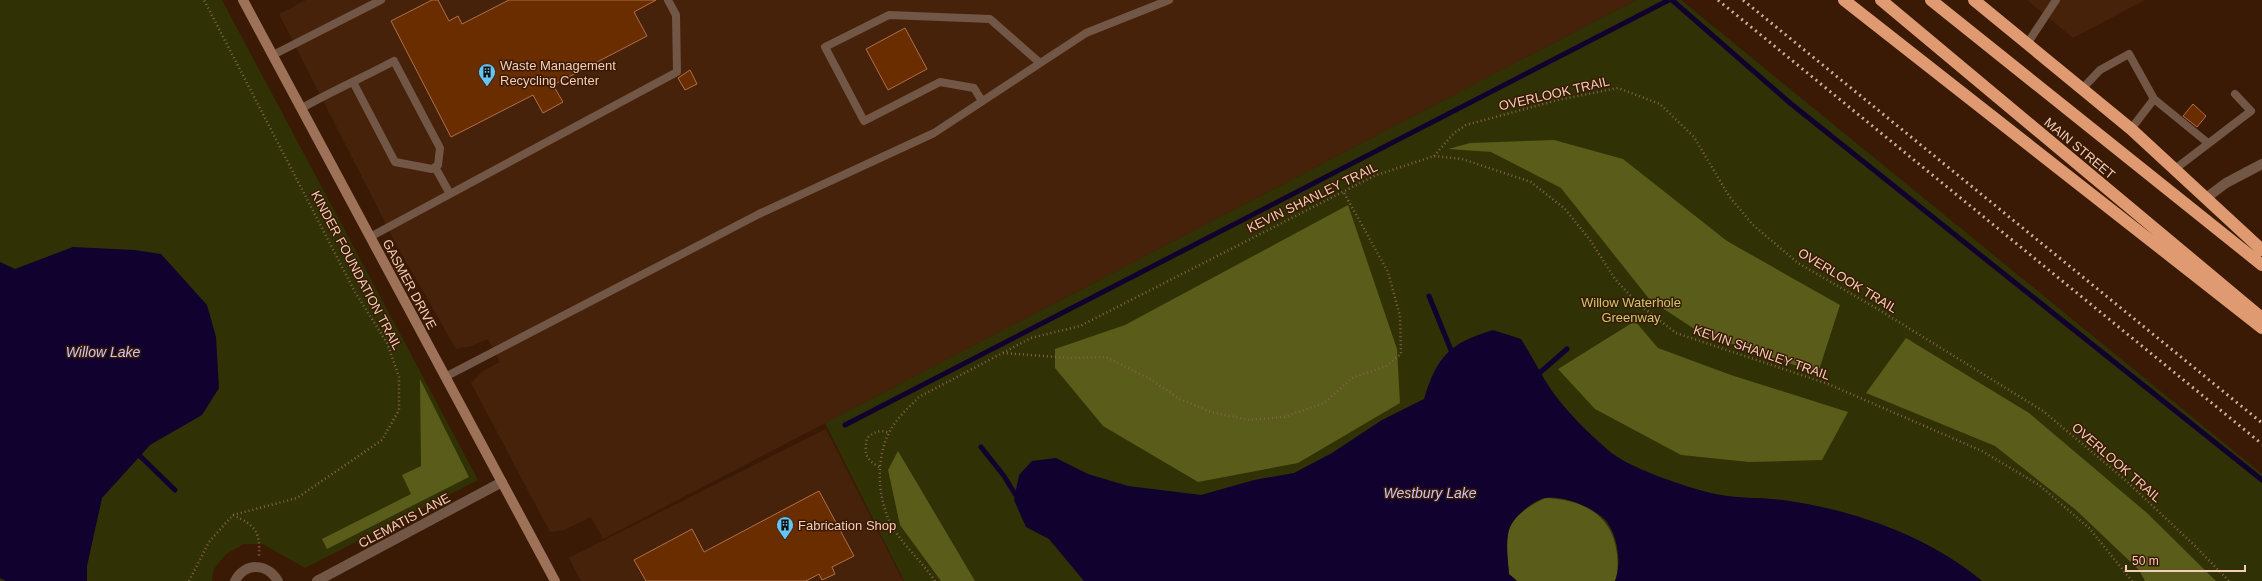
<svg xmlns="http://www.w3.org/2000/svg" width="2262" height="581" viewBox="0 0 2262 581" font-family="Arial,sans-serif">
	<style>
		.built { fill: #47220a }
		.green { fill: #303104 }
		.forest { fill: #5a5c1a }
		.water { fill: #10012e }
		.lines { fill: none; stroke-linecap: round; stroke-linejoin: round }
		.stream { stroke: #10012e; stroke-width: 5 }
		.building { fill: #692d00; stroke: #b16f47 }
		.path { stroke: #85634e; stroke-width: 2.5; stroke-dasharray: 1 3; stroke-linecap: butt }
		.lane { stroke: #725646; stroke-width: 8 }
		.street { stroke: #725646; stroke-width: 10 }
		.secondary { stroke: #9e7258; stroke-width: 10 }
		.highway { stroke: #df9a71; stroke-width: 12 }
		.rail { stroke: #d1ad98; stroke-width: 3; stroke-dasharray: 2 4; stroke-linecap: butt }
		.labels { text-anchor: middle; stroke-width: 3; stroke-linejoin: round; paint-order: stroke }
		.poi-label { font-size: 13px; fill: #f3ceb9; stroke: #3a1a05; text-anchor: start }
		.street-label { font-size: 13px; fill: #f3ceb9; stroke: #3a1a05 }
		.park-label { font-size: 13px; fill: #c8cb6f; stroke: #3a1a05 }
		.water-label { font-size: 14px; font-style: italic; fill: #cbc5f7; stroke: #3a1a05 }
	</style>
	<rect width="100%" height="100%" fill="#3a1a05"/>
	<!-- built -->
	<path class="built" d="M306 0H1636L603 539 591 517 564 530 550 532 471 383 483 371 500 362 488 339 471 346 456 349 396 244 279 14Z
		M2027 0H2145L2073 38Z
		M826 429 903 581H581L569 558Z"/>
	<!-- green -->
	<path class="green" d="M0 0H222L478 480 305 568 263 544H244L226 554 214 569 212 581H0Z
		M1636 0H1681L2262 474V581H904L825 423Z"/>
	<!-- forest -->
	<path class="forest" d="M1554 140 1623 159 1727 241 1840 305 1818 373 1702 334 1650 300 1561 188 1491 152 1448 149 1470 143Z
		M1348 205 1397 349 1400 403 1298 463 1198 482 1103 426 1055 368V349L1125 325Z
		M1635 321 1658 348 1731 375 1848 412 1822 460 1749 462 1681 455 1595 409 1558 369Z
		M1906 338 2029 413 2147 513 2216 581H2145L2139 570 2076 510 1995 446 1866 393Z
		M420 379 469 477 327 549 322 539 411 494 402 475 421 466Z
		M898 451 975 581H941L900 525 888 470Z
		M1545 498C1581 499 1613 514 1617 554 1618 563 1618 573 1615 581H1517L1509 574C1504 531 1505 518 1545 498Z"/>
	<!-- water -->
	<path class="water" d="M73 247 134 250 161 254 207 305 216 337 219 388 202 415 150 445 102 498 87 566V581H6L0 578V262L15 269Z
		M1493 330 1521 339C1532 356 1541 375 1552 391 1567 412 1593 438 1613 454 1633 469 1686 487 1711 493 1734 499 1759 497 1783 500 1851 509 1929 536 1982 581H1615C1622 564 1618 537 1607 522 1596 508 1563 495 1546 498 1538 499 1528 506 1522 512 1516 517 1509 525 1508 534 1506 547 1508 561 1509 574L1517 581H1084L1049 539 1026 527 1014 500 1019 475 1032 461 1056 458 1088 474 1128 486 1201 495 1254 480 1294 473 1332 453 1382 420 1424 399C1437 356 1450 343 1493 330Z"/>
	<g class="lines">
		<!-- stream -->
		<path class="stream" d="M1672 0 1790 103 2262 480
			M1429 296 1453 355
			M1536 376 1567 349
			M845 425 1669 0
			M981 447 1004 476 1015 494 1021 497
			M134 454 140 456 175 490"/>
	</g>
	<!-- building -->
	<path class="building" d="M432 0H438L449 21 458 16 462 24 509 0H656L634 12 647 36 553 85 563 102 543 113 533 95 451 137 391 21Z
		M905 28 927 69 888 90 866 49Z
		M690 70 697 84 685 90 678 78Z
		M2193 104 2206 116 2197 127 2183 116Z
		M819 491 854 556 832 567 835 574 822 580 819 574 806 581H646L634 560 692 529 704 552Z"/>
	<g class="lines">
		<!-- path -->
		<path class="path" d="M1434 156 1454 133 1466 125 1558 100 1618 88 1660 104 1694 137 1729 196 1753 225 1798 263 1881 311 2043 411 2123 478 2193 544 2229 581
			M1003 353 1070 358 1106 357 1150 379 1180 399 1211 412 1250 420 1284 417 1324 403 1352 378 1386 366 1401 354 1400 316 1388 272 1343 191
			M879 467C865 459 864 453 867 438 874 432 880 429 889 433
			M233 515C256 526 260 531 259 556
			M189 581 209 542 233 515 297 498 382 440 399 410V377L387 343 355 292 204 0
			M935 581C923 563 907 549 895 531 877 504 874 458 891 429 898 417 909 407 919 397L1031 338 1080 326 1374 176 1434 156 1462 159 1531 182 1565 209 1590 240 1615 279 1637 303 1676 333 1828 384 1982 451 2039 485 2089 528 2132 581"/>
		<!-- lane -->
		<path class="lane" d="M2027 44 2056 0
			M273 55 381 0
			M2082 89 2100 70 2129 54 2154 99 2208 143
			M982 101 974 88 940 82 864 121 825 47 889 15 990 19 1040 63
			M302 108C332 91 364 77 394 61L440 148 438 165 432 169 395 162 353 82
			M2131 129 2154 99
			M435 167 450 194
			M2175 169 2251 111 2235 94
			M370 237 677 72 676 15 668 0
			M445 377 759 214 934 133 1086 33 1169 0"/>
		<!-- street -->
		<path class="street" d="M2206 198 2226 183 2262 164
			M235 581C245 562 267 563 278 581
			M317 581 502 482"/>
		<!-- secondary -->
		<path class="secondary" d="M243 0 555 581"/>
		<!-- highway -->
		<path class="highway" d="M1844 0 2262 328
			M1881 0 2262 318
			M1931 0 2262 265
			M1974 0 2131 129 2262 250"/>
		<!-- rail -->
		<path class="rail" d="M1718 0 2262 444
			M1743 0 2262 423"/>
	</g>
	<!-- icons -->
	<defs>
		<g id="building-pin" transform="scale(0.9)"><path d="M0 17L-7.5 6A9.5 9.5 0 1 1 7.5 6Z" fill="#67c4f0" stroke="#3a1a05"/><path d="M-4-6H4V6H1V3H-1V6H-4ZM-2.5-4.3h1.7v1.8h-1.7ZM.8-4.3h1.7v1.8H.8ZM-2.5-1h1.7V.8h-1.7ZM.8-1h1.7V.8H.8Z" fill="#111"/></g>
	</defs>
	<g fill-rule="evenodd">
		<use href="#building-pin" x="487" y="72"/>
		<use href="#building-pin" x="785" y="525"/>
	</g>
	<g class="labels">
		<!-- poi labels -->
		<g class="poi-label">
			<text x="500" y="70">Waste Management<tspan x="500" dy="15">Recycling Center</tspan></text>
			<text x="798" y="530">Fabrication Shop</text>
		</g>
		<!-- street labels -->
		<g class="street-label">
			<text transform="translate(1554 93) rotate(-13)" y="5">OVERLOOK TRAIL</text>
			<text transform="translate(2080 148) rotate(40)" y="5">MAIN STREET</text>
			<text transform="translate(1312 197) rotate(-26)" y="5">KEVIN SHANLEY TRAIL</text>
			<text transform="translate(357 270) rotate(62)" y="5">KINDER FOUNDATION TRAIL</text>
			<text transform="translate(1848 280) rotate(31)" y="5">OVERLOOK TRAIL</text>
			<text transform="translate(410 284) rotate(62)" y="5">GASMER DRIVE</text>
			<text transform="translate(1762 352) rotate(19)" y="5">KEVIN SHANLEY TRAIL</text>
			<text transform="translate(2117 462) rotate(41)" y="5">OVERLOOK TRAIL</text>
			<text transform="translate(404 520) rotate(-28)" y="5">CLEMATIS LANE</text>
		</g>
		<!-- park labels -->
		<g class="park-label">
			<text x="1631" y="307">Willow Waterhole<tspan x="1631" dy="15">Greenway</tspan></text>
		</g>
		<!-- water labels -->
		<g class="water-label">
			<text x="103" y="357">Willow Lake</text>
			<text x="1430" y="498">Westbury Lake</text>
		</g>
	</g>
	<!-- scale -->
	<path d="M2126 565v6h119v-6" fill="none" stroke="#f3ceb9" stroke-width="2"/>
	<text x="2132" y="565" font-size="12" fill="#f3ceb9" stroke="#3a1a05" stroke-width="3" paint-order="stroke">50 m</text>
</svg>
